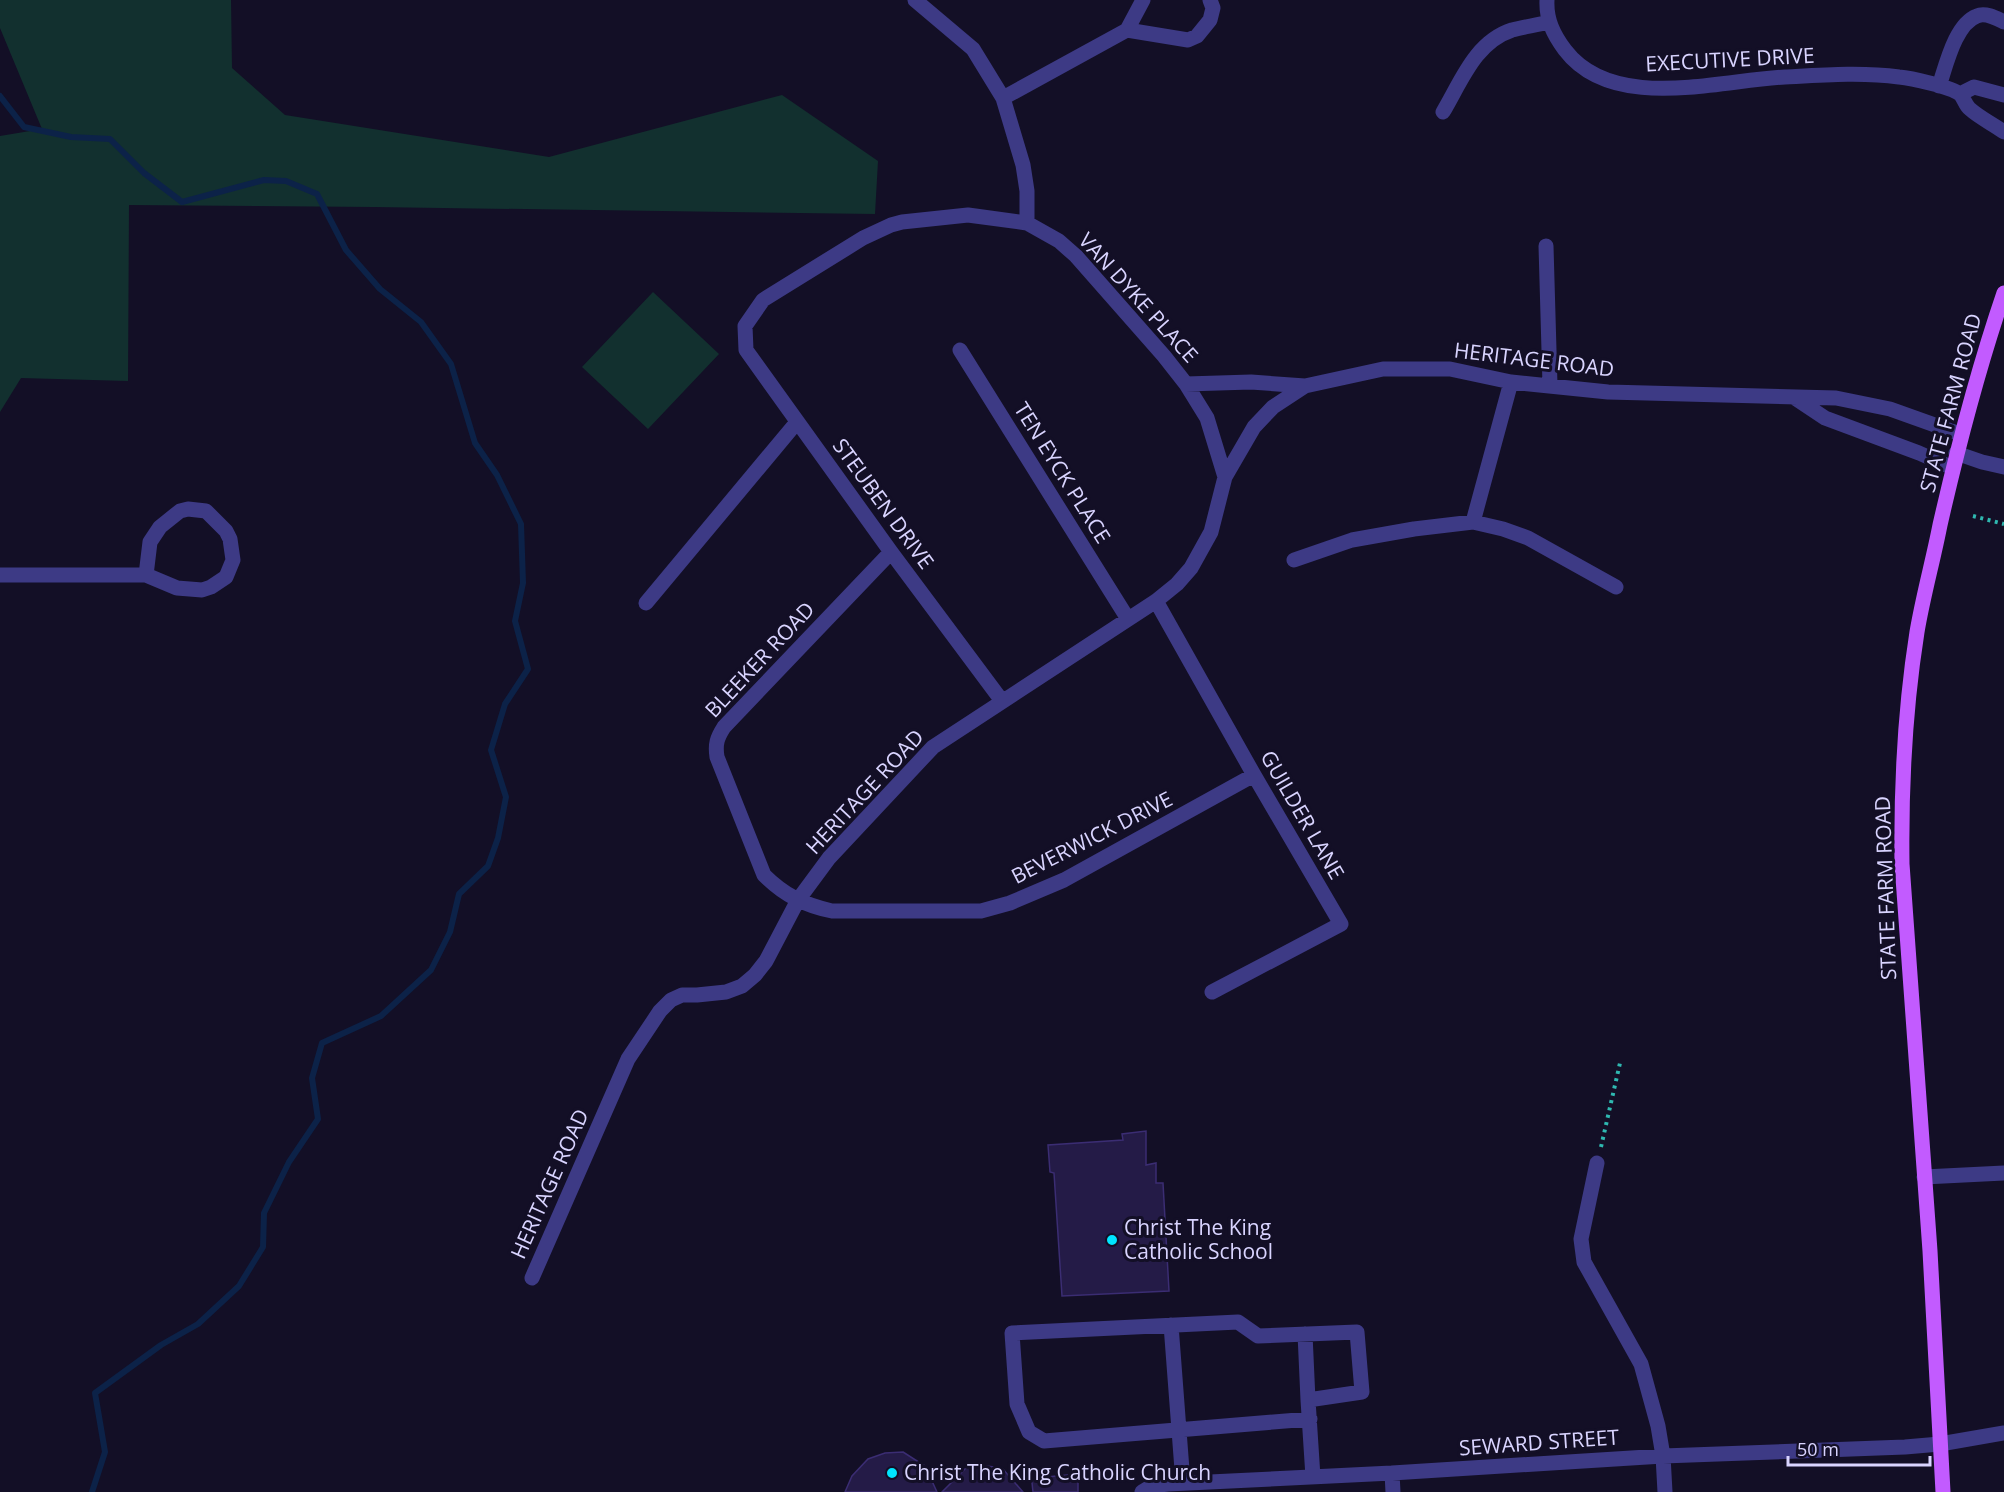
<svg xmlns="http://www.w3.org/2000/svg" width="2004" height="1492" viewBox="0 0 2004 1492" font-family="'Open Sans',sans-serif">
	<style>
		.green { fill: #12302f }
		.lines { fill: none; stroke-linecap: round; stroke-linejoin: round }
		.stream { stroke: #0c2248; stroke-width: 6 }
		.building { fill: #241b47; stroke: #3b2d73; stroke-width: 1.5 }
		.path { stroke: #2fb8b0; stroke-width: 4; stroke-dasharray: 3 4.5; stroke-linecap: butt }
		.minor { stroke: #3d3a85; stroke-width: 15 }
		.major { stroke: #c25bff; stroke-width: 15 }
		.poi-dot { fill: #00e5ff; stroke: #130f26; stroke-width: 2 }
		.labels { text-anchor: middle; stroke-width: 6; stroke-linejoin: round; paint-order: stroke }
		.street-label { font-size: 21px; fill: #d9d4ff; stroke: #130f26 }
		.poi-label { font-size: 21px; fill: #d9d4ff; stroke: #130f26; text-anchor: start }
	</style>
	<rect width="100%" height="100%" fill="#130f26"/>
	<!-- green -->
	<path class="green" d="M0 0H231L232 68 285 115 549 157 782 95 878 161 875 214 374 207 129 205 128 381 21 378 0 412V136L42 129 0 28Z
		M653 292 719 354 648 429 582 367Z"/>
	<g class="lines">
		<!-- stream -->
		<path class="stream" d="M0 96 24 127 71 137 110 139 144 173 182 202 264 180 286 181 317 194 346 250 380 289 421 322 451 364 475 443 497 475 521 524 523 583 515 621 528 669 505 704 491 750 506 797 498 838 488 866 459 894 450 932 431 970 381 1016 322 1043 312 1078 318 1119 289 1162 264 1213 263 1247 239 1286 198 1324 161 1345 95 1393 105 1452 92 1492"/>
	</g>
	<!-- building -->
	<path class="building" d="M1146 1131V1165L1156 1163V1183H1163L1169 1291 1062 1296 1054 1173 1050 1172 1048 1145 1123 1140 1122 1134Z
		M903 1452 925 1466 937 1492H845L852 1476 868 1459 885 1453Z
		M970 1464 1002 1468 1023 1492H942Z
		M1045 1472 1046 1477 1078 1474V1492H1033L1031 1473Z"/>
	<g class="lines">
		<!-- path -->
		<path class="path" d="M1973 516 2004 524
			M1601 1147 1620 1063"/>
		<!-- minor -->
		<path class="minor" d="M915 0 973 49 1003 98 1023 165 1027 191V223
			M1143 0 1127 30 1188 40 1197 36 1210 20 1213 8 1210 0
			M1547 0C1546 19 1553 34 1565 50 1613 113 1719 80 1785 77 1822 75 1862 72 1899 77 1911 78 1951 87 1960 94 1964 98 1965 105 1970 109 1980 118 1993 124 2004 132
			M1939 86C1946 66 1955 24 1977 16 1985 12 1996 18 2004 22
			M1960 94 1974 87 2004 95
			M1003 98 1127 30
			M1443 112C1461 82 1475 42 1512 30 1524 27 1537 25 1549 22
			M1546 246 1550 385
			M960 350 1128 619
			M1186 384 1251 382 1305 386 1383 369H1450L1511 382 1608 392 1836 398 1890 409 1960 434
			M1795 398 1825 418 1919 453 1953 468
			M1956 453 1982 462 2004 467
			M1473 522 1511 382
			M891 552 724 727C717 738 715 744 717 757L764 875C784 895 804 905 832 911H981L1010 903 1064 880 1254 775
			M1294 560 1352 540 1414 529 1473 522 1503 529 1528 538 1616 587
			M0 575H146L177 588 202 590 211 587 226 577 233 560 230 539 226 531 206 511 188 509 180 511 160 527 150 542 146 575
			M1156 601 1254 775 1341 924 1212 992
			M646 603 797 422
			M1002 701 891 552 746 350 745 326 763 300 863 238 891 225 902 222 968 215 1027 223 1059 241 1076 256 1164 356 1186 384 1207 418 1225 477
			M1597 1163 1581 1239 1584 1262 1641 1364 1658 1426 1663 1456 1665 1492
			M1924 1177 2004 1173
			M532 1278 628 1059 660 1011 671 1000 682 995H697L726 992 742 986 755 975 766 961 798 900 829 858 933 747 1156 601 1177 584 1191 568 1211 532 1225 477 1254 427 1273 407 1305 386
			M1171 1325 1183 1483
			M1305 1334 1308 1400
			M1310 1419 1044 1441 1029 1432 1017 1404 1012 1333 1238 1322 1258 1336 1357 1332 1362 1392 1308 1400 1313 1477
			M1392 1473 1393 1492
			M1142 1492 1152 1486 1168 1484 1392 1473 1663 1456 1905 1447 1940 1444 2004 1433"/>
		<!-- major -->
		<path class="major" d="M1943 1492 1930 1251 1902 864C1901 787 1905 708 1917 632 1923 596 1933 561 1940 525 1958 446 1978 369 2004 293"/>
	</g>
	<!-- markers -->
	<g class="poi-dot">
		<circle cx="1112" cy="1240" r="6"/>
		<circle cx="892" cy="1473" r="6"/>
	</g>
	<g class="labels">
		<!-- street labels -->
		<g class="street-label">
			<text transform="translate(1730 60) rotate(-3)" y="7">EXECUTIVE DRIVE</text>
			<text transform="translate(1138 298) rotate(48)" y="7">VAN DYKE PLACE</text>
			<text transform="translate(1534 360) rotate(7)" y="7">HERITAGE ROAD</text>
			<text transform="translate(1951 403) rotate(-75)" y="7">STATE FARM ROAD</text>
			<text transform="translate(1062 473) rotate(58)" y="7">TEN EYCK PLACE</text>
			<text transform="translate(883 504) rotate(54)" y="7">STEUBEN DRIVE</text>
			<text transform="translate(760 660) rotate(-47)" y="7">BLEEKER ROAD</text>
			<text transform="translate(865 792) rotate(-47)" y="7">HERITAGE ROAD</text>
			<text transform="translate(1302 815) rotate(60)" y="7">GUILDER LANE</text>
			<text transform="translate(1092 838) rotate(-27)" y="7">BEVERWICK DRIVE</text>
			<text transform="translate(1886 888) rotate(-92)" y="7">STATE FARM ROAD</text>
			<text transform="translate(550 1184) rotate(-66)" y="7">HERITAGE ROAD</text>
			<text transform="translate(1539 1443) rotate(-4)" y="7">SEWARD STREET</text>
		</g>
		<!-- poi labels -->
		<g class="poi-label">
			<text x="1124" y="1235">Christ The King<tspan x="1124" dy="24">Catholic School</tspan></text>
			<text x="904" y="1480">Christ The King Catholic Church</text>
		</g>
	</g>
	<!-- scale -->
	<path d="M1788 1456v9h142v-9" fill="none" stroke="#d9d4ff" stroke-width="3"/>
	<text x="1797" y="1456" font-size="18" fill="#d9d4ff" stroke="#130f26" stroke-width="4.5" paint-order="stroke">50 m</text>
</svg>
